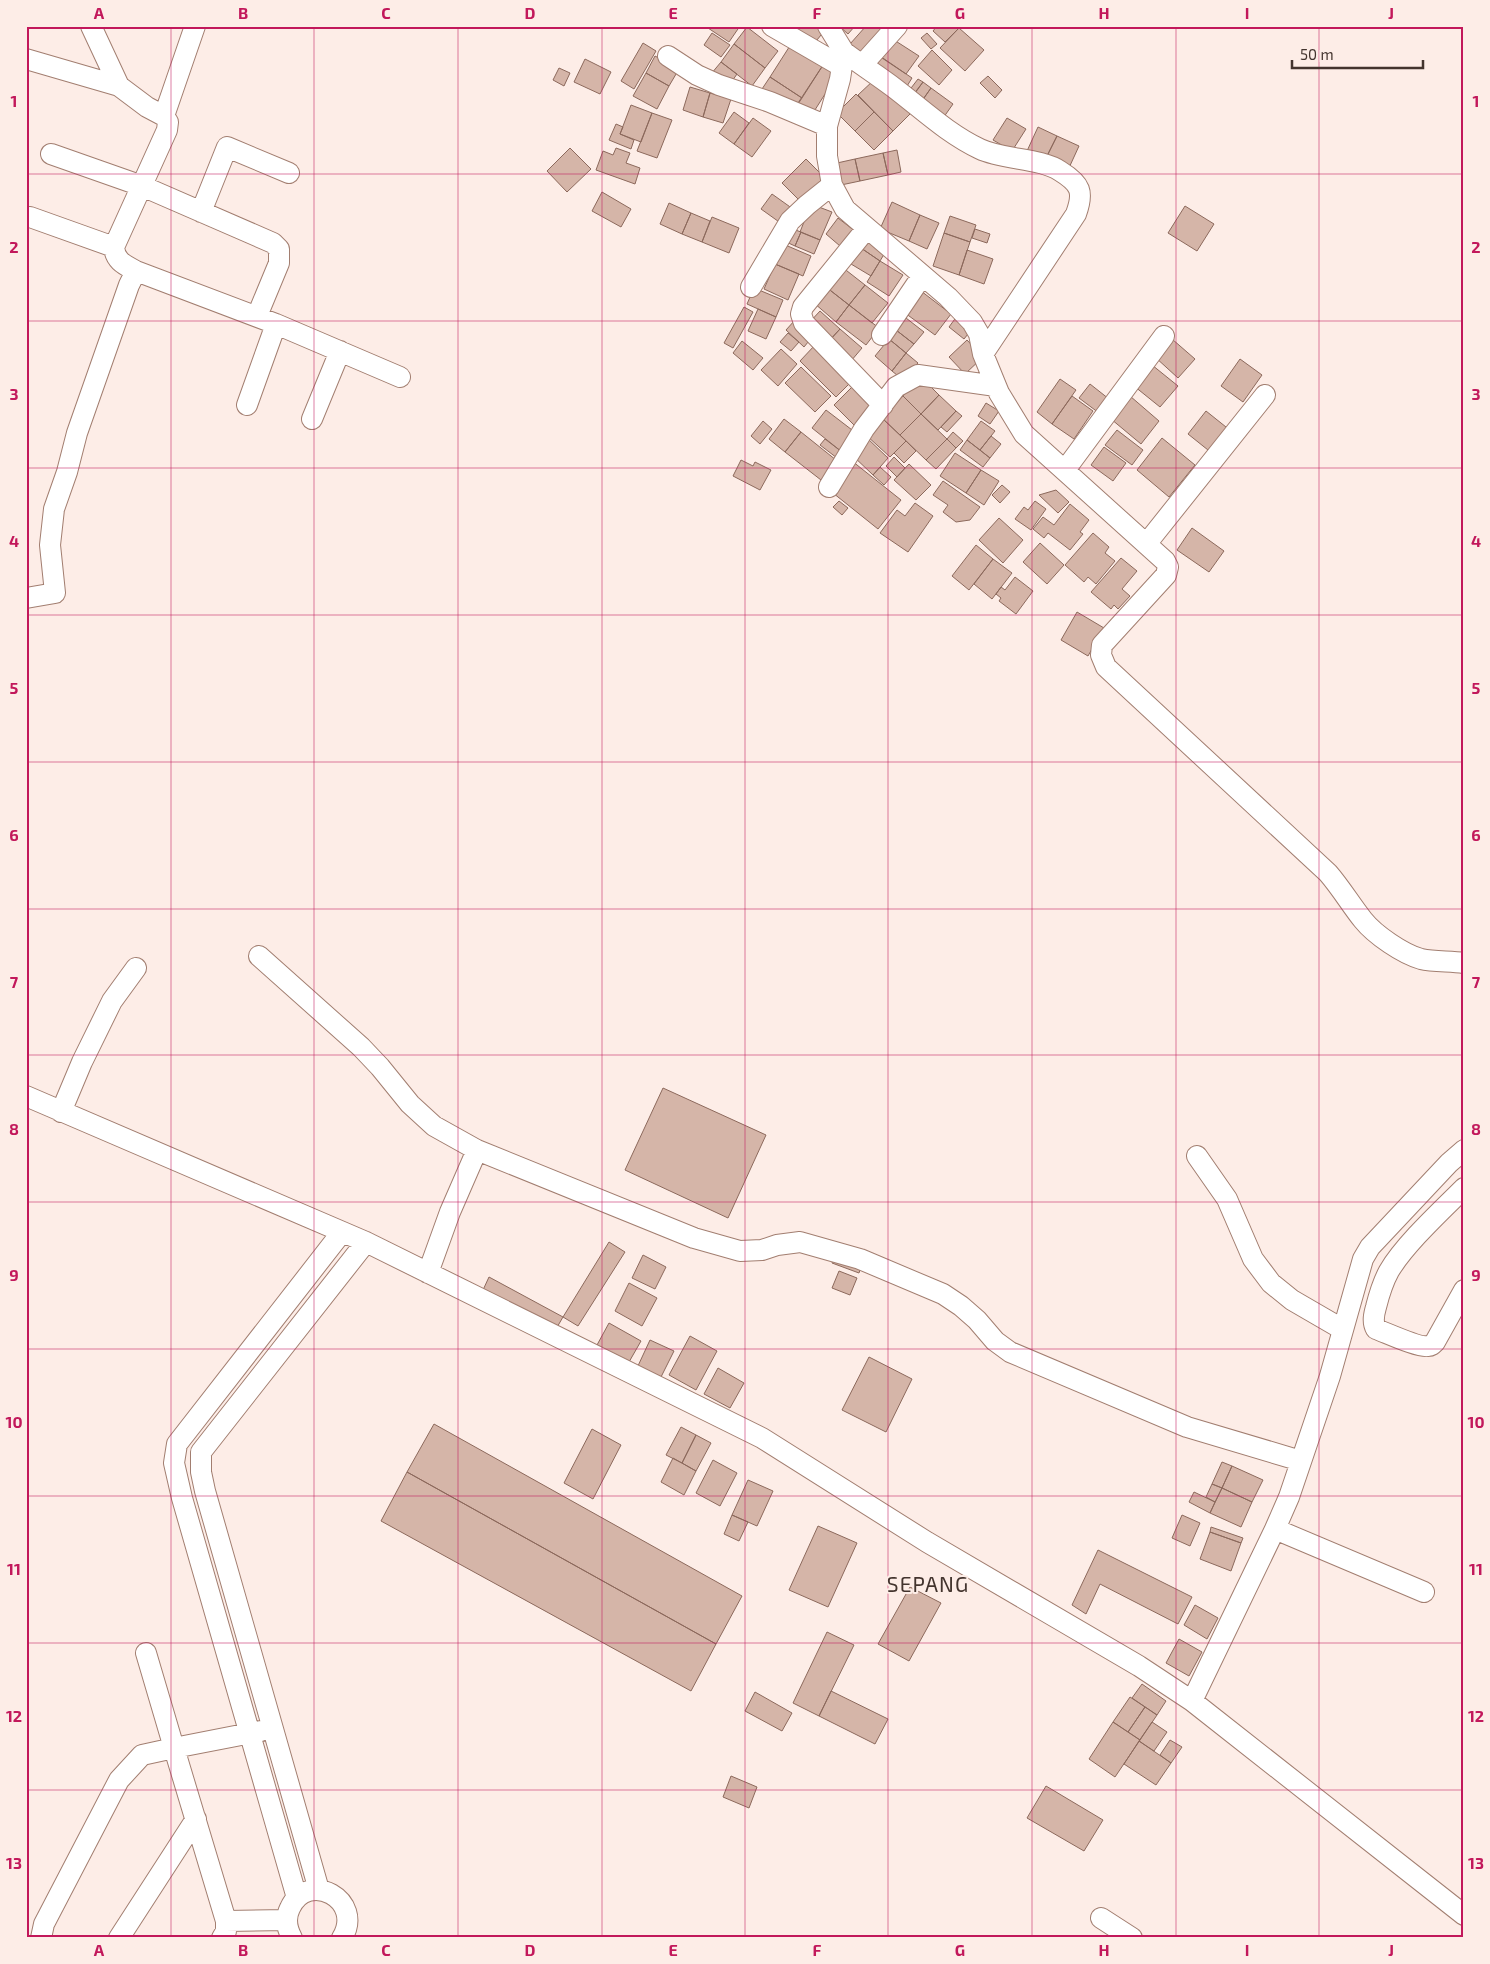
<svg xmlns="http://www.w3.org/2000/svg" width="1490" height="1964" viewBox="0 0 1490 1964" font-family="'Exo 2',sans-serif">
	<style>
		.building { fill: #d5b5a8; stroke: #8c695c }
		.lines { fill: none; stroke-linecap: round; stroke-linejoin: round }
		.street-casing { stroke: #a27e70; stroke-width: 22 }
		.street { stroke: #fff; stroke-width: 20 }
		.grid { fill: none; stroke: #c2185b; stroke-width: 1; stroke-opacity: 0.55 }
		.labels { text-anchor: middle; stroke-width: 4; stroke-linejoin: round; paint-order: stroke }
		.quarter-label { font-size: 21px; letter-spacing: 1px; fill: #43342e; stroke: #fdede7 }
		.neatline { fill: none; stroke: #c2185b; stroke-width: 2 }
		.grid-label { font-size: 16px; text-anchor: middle; font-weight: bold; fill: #c2185b }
	</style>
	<rect width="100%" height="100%" fill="#fdede7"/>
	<!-- building -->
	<path class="building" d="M709 26H740L729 42 708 28Z
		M787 26H823L826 29 812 46Z
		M839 26H855L848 34Z
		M866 26H878L886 34 864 57 850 44Z
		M937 26H957L959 28 945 42 933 31Z
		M747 27 778 51 765 68 734 44Z
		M959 28 984 50 965 71 940 48Z
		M712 33 730 45 721 57 704 45Z
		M927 33 937 44 931 49 921 38Z
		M891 38 919 56 906 74 879 56Z
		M793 41 825 62 802 98 770 77Z
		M643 43 656 51 634 89 621 81Z
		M734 44 765 68 752 86 721 62Z
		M932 50 952 70 939 85 918 66Z
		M877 54 912 78 904 91 869 67Z
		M655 56 679 69 669 86 646 73Z
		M585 59 611 72 600 94 574 82Z
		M721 62 737 74 728 87 711 74Z
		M825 62 839 72 813 113 798 103Z
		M559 68 570 73 564 86 553 80Z
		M646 73 669 86 657 109 633 96Z
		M988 76 1002 90 995 98 980 83Z
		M770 77 802 98 794 110 762 89Z
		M875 79 910 114 893 131 858 95Z
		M918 79 923 82 913 96 908 92Z
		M923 82 931 88 919 105 910 99Z
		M690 87 710 93 703 117 683 110Z
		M931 88 953 104 941 121 919 105Z
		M710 93 731 99 723 123 703 117Z
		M856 94 874 112 855 131 837 113Z
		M631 105 652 113 641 142 620 134Z
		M734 112 749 123 734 144 719 133Z
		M874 112 893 131 874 150 855 131Z
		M652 113 672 120 657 158 637 151Z
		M753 118 771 131 752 157 734 144Z
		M1007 118 1026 129 1012 151 993 140Z
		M616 124 623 127 620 134 634 140 631 149 609 140Z
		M1038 127 1057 136 1045 160 1027 151Z
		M1057 136 1079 146 1068 170 1045 160Z
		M570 148 591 169 567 192 547 171Z
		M616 148 630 153 626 163 640 168 635 184 596 170 603 151 613 155Z
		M897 150 901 172 888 175 883 153Z
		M883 153 888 175 860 181 855 159Z
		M806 159 824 177 801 202 782 183Z
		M855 159 860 181 841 185 837 163Z
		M602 192 631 209 621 227 592 211Z
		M772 194 793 209 782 224 761 209Z
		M892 202 920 215 909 241 880 229Z
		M669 203 691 213 682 234 660 224Z
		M811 204 832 212 820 240 800 232Z
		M1185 206 1214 224 1197 251 1168 233Z
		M691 213 710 221 702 242 682 234Z
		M920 215 939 223 927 249 909 241Z
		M950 216 976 225 970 242 944 233Z
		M712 217 739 228 729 253 702 242Z
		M838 218 860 235 847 252 826 234Z
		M790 228 801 232 795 246 784 241Z
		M975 229 990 234 987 243 972 238Z
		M801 232 820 240 814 254 795 246Z
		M944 233 970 242 959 275 933 266Z
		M866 239 886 251 880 261 861 248Z
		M783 244 811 256 803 276 775 264Z
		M861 248 880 261 871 276 851 264Z
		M967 250 993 259 984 284 959 275Z
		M880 261 903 275 889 296 867 282Z
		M775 264 799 274 788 300 764 289Z
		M842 267 865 285 849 305 826 287Z
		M865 285 888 303 872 323 849 305Z
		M826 287 849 305 836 322 814 303Z
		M754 288 783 300 776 317 747 304Z
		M921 291 951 314 935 335 905 313Z
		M849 305 879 328 866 345 836 322Z
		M744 307 753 312 733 348 724 343Z
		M758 309 776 317 766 339 748 331Z
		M820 311 840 329 828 342 808 324Z
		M957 316 972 329 964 339 949 327Z
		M906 318 924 332 914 344 896 330Z
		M795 320 813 336 804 347 786 330Z
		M840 329 862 348 851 361 828 342Z
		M896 330 914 344 906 353 889 339Z
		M788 333 799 342 791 351 780 342Z
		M889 339 906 353 892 371 875 356Z
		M1172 339 1195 359 1178 378 1155 357Z
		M967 340 983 357 965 374 949 357Z
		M742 341 763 358 753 370 733 353Z
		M815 345 852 381 836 397 800 361Z
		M781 349 797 364 778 386 761 370Z
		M906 353 918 363 903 380 892 371Z
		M1240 359 1262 375 1243 402 1221 386Z
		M1152 365 1178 386 1160 407 1134 386Z
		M801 367 831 396 815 412 785 383Z
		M921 377 939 395 921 414 903 396Z
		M1060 379 1076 390 1052 424 1037 412Z
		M855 384 877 406 856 427 834 405Z
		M1090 384 1109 399 1099 413 1079 398Z
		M939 395 956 411 938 430 921 414Z
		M903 396 921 414 900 435 882 418Z
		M1072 396 1093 411 1074 439 1052 424Z
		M1130 396 1159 421 1141 444 1111 419Z
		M986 403 999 411 990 424 978 416Z
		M826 410 856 433 842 452 812 428Z
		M956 411 962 416 947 432 941 427Z
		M1206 411 1231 431 1213 454 1188 434Z
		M921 414 947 439 926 460 900 435Z
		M882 418 906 441 890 457 866 435Z
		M784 419 801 432 785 452 769 439Z
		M763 421 772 429 760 444 751 436Z
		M981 421 995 431 980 450 967 440Z
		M1117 430 1143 450 1132 465 1105 445Z
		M801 432 836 460 821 480 785 452Z
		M953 432 963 441 956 448 947 439Z
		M991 436 1001 444 990 458 980 450Z
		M866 437 888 458 873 475 851 454Z
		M1162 438 1195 465 1169 497 1137 470Z
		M825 439 842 452 837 458 820 445Z
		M947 439 956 448 936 469 926 460Z
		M967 440 990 458 983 467 960 450Z
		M906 441 916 451 904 463 894 453Z
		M1104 447 1126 463 1113 481 1091 465Z
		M955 453 981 470 966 493 940 476Z
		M894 457 905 468 897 477 886 466Z
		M741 460 753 466 755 462 771 470 760 490 733 476Z
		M852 461 901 500 878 529 833 493Z
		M909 464 931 485 916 500 894 480Z
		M880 467 891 477 884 485 873 475Z
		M981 470 999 481 984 505 966 493Z
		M943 481 980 507 970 520 956 522 943 512 948 505 933 495Z
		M1002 485 1010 492 1000 503 992 495Z
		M1056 490 1069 502 1058 513 1039 495Z
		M839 501 848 508 842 515 833 507Z
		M1035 501 1046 509 1031 530 1015 519 1024 507 1028 510Z
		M915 503 933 516 908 552 880 533 897 510 905 516Z
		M1070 504 1089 520 1080 532 1083 534 1070 550 1048 533 1044 538 1033 529 1043 517 1054 525Z
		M999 518 1023 540 1003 563 979 540Z
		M1192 528 1224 551 1209 572 1177 550Z
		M1093 533 1109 547 1105 553 1115 561 1096 584 1088 577 1084 582 1065 565Z
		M1040 543 1064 565 1047 584 1023 562Z
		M976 545 993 559 969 590 952 576Z
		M1121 558 1137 571 1122 589 1130 596 1118 609 1114 605 1111 609 1091 592Z
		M993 559 1012 573 992 599 974 584Z
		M1015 577 1033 591 1016 614 999 601 1001 598 996 594 1001 587 1005 590Z
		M1077 612 1104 628 1088 656 1061 640Z
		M663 1088 766 1135 728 1218 625 1170Z
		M609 1242 625 1252 578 1326 563 1317Z
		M643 1255 666 1267 655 1289 632 1278Z
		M834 1257 861 1267 859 1273 832 1263Z
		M839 1271 857 1278 850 1295 832 1288Z
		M489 1277 563 1317 556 1329 483 1290Z
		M629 1283 657 1298 642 1326 615 1311Z
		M609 1323 641 1341 629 1362 597 1345Z
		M690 1336 717 1351 696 1390 669 1375Z
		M650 1340 674 1351 660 1379 637 1368Z
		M869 1357 912 1379 886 1432 842 1410Z
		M718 1368 744 1383 730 1408 704 1394Z
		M434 1424 742 1596 716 1644 407 1472Z
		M681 1427 696 1435 682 1463 666 1455Z
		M592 1429 621 1445 593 1499 564 1483Z
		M696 1435 711 1443 696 1471 682 1463Z
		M673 1458 696 1471 684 1495 661 1482Z
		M713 1460 737 1473 720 1506 696 1493Z
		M1222 1462 1232 1466 1222 1488 1212 1484Z
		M1232 1466 1263 1480 1252 1502 1222 1488Z
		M407 1472 716 1644 691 1691 381 1521Z
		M748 1480 773 1491 757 1526 732 1515Z
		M1212 1484 1222 1488 1215 1502 1206 1497Z
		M1222 1488 1252 1502 1241 1527 1210 1513Z
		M1194 1492 1215 1502 1210 1513 1189 1502Z
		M732 1515 748 1522 739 1541 724 1534Z
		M1182 1515 1200 1523 1190 1546 1172 1538Z
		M818 1526 857 1543 828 1607 789 1590Z
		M1211 1527 1243 1538 1241 1543 1210 1532Z
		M1210 1532 1241 1543 1231 1571 1200 1559Z
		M1098 1550 1192 1597 1178 1624 1100 1584 1086 1614 1072 1605Z
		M910 1587 941 1603 909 1661 878 1644Z
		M1195 1605 1218 1618 1207 1639 1184 1625Z
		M827 1632 854 1645 819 1716 793 1703Z
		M1179 1639 1202 1652 1189 1676 1166 1663Z
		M1142 1684 1166 1701 1157 1715 1132 1698Z
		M831 1691 888 1719 875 1744 819 1716Z
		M755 1692 792 1713 782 1731 745 1711Z
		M1130 1697 1145 1707 1128 1732 1113 1722Z
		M1145 1707 1157 1715 1140 1740 1128 1732Z
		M1113 1722 1140 1740 1115 1777 1089 1759Z
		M1152 1722 1167 1732 1154 1751 1139 1741Z
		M1170 1740 1182 1747 1171 1763 1160 1755Z
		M1139 1741 1171 1763 1156 1785 1124 1764Z
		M731 1776 757 1787 749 1808 723 1797Z
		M1046 1786 1103 1820 1084 1851 1027 1818Z"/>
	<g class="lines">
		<!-- street casing -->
		<g class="street-casing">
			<path id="street" d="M91 26 119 86 147 107 164 116 168 122 167 130 114 247C115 261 125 265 136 271
				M772 26 841 66
				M828 26 844 52 840 79 827 126V156L832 185 845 209 948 297 972 322 979 334 983 354 999 393 1024 434 1165 561 1168 567 1166 575 1102 645 1101 655 1106 667 1328 873C1341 888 1351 905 1363 920 1375 935 1403 954 1421 959 1434 962 1450 961 1464 963
				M844 52C860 64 877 75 893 87 922 109 948 134 980 149 1003 160 1041 158 1060 171 1081 184 1084 192 1076 214L983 354
				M668 56 697 75 719 85 770 102 827 126
				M26 59 119 86
				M862 65 897 26
				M164 116 195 26
				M51 154 142 186 273 243 279 249V263L257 316
				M201 212 227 147 289 173
				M30 217 114 247
				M867 228 803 307 801 314 804 323 883 405
				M751 287 790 221 807 205 832 185
				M882 335 922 276
				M247 405 276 324
				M312 419 340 351
				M1065 470 1164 336
				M829 487 864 429 896 387 918 375 996 386
				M1147 543 1265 395
				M26 598 55 593 50 545 54 509 67 472 77 433 129 285 136 271 276 324 400 377
				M259 956 361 1047 380 1067 410 1104 434 1126 477 1150 694 1238 740 1251 762 1250 777 1245 800 1242 860 1259 943 1294 961 1306 977 1320 995 1341 1010 1352 1187 1427 1301 1461
				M26 1096 366 1242 762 1438 927 1542 1139 1666 1192 1701 1464 1915
				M61 1112 82 1062 112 1001 136 968
				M1197 1156 1227 1199 1253 1259 1271 1283 1292 1300 1342 1329
				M1464 1188C1441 1211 1405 1244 1389 1271 1383 1282 1379 1295 1376 1307 1374 1314 1372 1322 1376 1329 1387 1333 1419 1348 1428 1346 1431 1346 1432 1345 1435 1342L1464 1290
				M428 1273 450 1212 477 1150
				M1275 1529 1424 1592
				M146 1653 174 1748 261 1731
				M1192 1701 1275 1529 1289 1497 1330 1376 1363 1259 1370 1247 1449 1163 1464 1150
				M319 1890 205 1491 201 1472V1452L366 1242
				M297 1898 182 1498 174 1463 177 1444 342 1232
				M1101 1918 1132 1938
				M226 1921 287 1920
				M41 1938 44 1924 119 1780 142 1755 174 1748 226 1921V1931L222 1938
				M119 1938 196 1819
				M292 1938C287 1929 285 1918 290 1908 308 1869 365 1900 342 1938"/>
		</g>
		<!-- street -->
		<use href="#street" class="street"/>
	</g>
	<!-- grid -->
	<path class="grid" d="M171 26V1938M314 26V1938M458 26V1938M602 26V1938M745 26V1938M888 26V1938M1032 26V1938M1176 26V1938M1319 26V1938M26 174H1464M26 321H1464M26 468H1464M26 615H1464M26 762H1464M26 909H1464M26 1055H1464M26 1202H1464M26 1349H1464M26 1496H1464M26 1643H1464M26 1790H1464"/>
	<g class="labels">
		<!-- quarter labels -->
		<g class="quarter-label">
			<text x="928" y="1592">SEPANG</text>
		</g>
	</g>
	<!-- border -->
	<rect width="1490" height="1964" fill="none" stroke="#fdede7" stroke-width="55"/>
	<!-- scale -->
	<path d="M1292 60v8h131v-8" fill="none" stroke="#43342e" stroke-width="2.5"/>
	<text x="1300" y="60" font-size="15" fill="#43342e" stroke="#fdede7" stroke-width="4" paint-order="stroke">50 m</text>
	<rect x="28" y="28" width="1434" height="1908" class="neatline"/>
	<g class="grid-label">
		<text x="99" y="19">A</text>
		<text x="243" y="19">B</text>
		<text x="386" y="19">C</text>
		<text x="530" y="19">D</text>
		<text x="673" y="19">E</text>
		<text x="817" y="19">F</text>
		<text x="960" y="19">G</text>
		<text x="1104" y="19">H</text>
		<text x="1247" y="19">I</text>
		<text x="1391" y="19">J</text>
		<text x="14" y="107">1</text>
		<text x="1476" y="107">1</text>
		<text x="14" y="253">2</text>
		<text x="1476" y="253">2</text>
		<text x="14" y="400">3</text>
		<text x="1476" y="400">3</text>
		<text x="14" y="547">4</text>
		<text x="1476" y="547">4</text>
		<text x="14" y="694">5</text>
		<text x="1476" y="694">5</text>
		<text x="14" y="841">6</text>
		<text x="1476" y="841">6</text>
		<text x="14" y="988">7</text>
		<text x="1476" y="988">7</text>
		<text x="14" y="1135">8</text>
		<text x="1476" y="1135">8</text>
		<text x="14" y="1281">9</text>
		<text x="1476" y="1281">9</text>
		<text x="14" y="1428">10</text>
		<text x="1476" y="1428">10</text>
		<text x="14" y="1575">11</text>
		<text x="1476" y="1575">11</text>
		<text x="14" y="1722">12</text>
		<text x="1476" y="1722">12</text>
		<text x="14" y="1869">13</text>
		<text x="1476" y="1869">13</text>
		<text x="99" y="1956">A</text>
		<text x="243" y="1956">B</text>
		<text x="386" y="1956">C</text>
		<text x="530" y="1956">D</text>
		<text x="673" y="1956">E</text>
		<text x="817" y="1956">F</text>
		<text x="960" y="1956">G</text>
		<text x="1104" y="1956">H</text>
		<text x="1247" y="1956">I</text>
		<text x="1391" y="1956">J</text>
	</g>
</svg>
